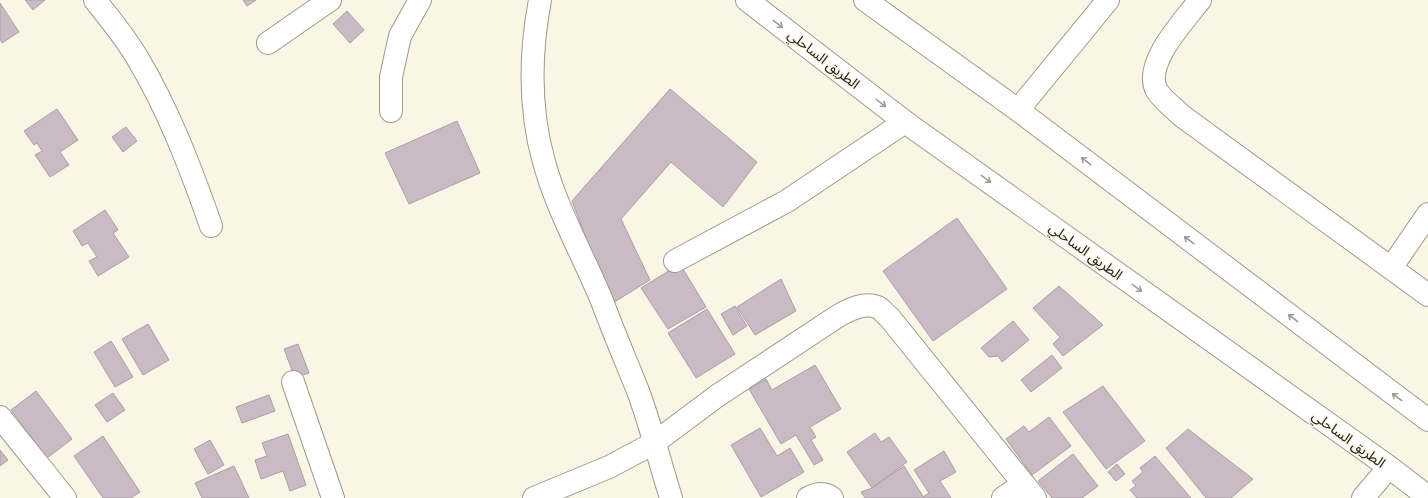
<svg xmlns="http://www.w3.org/2000/svg" width="1428" height="498" viewBox="0 0 1428 498" font-family="'Source Serif 4','Noto Sans Arabic',serif">
	<style>
		.building { fill: #c9bac4; stroke: #ad9ea8 }
		.lines { fill: none; stroke-linecap: round; stroke-linejoin: round }
		.minor-casing { stroke: #9e9a8c; stroke-width: 24 }
		.highway-casing { stroke: #9e9a8c; stroke-width: 24 }
		.minor { stroke: #fff; stroke-width: 22 }
		.highway { stroke: #fff; stroke-width: 22 }
		.oneway { stroke: #9c9b98 }
		.labels { text-anchor: middle; stroke-width: 3; stroke-linejoin: round; paint-order: stroke }
		.street-label { font-size: 14px; fill: #23211b; stroke: #f9f6e6 }
	</style>
	<rect width="100%" height="100%" fill="#f9f6e6"/>
	<!-- building -->
	<path class="building" d="M25 0H45L33 10Z
		M243 0H256L247 6Z
		M0 3 19 32 2 43 0 39Z
		M347 11 364 30 350 43 333 24Z
		M670 89 757 162 723 207 671 162 621 219 650 280 611 304 572 201Z
		M57 109 78 140 60 152 69 165 50 177 35 155 42 151 37 143 34 145 24 131Z
		M457 121 480 173 409 204 385 153Z
		M126 127 137 141 123 152 112 137Z
		M105 210 118 230 113 233 129 257 98 276 89 261 97 257 88 243 82 246 73 231Z
		M957 218 1007 289 933 341 883 271Z
		M680 264 706 307 668 329 641 288Z
		M781 279 796 311 755 335 737 307Z
		M1059 286 1103 325 1063 356 1053 344 1060 337 1033 308Z
		M735 306 747 326 733 335 721 314Z
		M707 309 735 354 696 378 668 333Z
		M1013 321 1029 340 1002 362 998 356 989 357 981 348Z
		M148 324 169 360 143 375 122 339Z
		M111 341 133 377 115 387 94 352Z
		M298 344 309 373 295 378 284 349Z
		M1052 355 1062 368 1031 392 1021 380Z
		M815 365 841 409 810 427 816 437 811 440 823 460 814 465 796 435 781 444 749 389 766 379 772 390Z
		M1103 386 1145 441 1106 469 1063 412Z
		M36 391 72 439 47 458 11 410Z
		M113 393 125 410 107 422 95 405Z
		M269 395 275 411 242 423 236 407Z
		M1049 417 1071 446 1032 475 1006 439 1024 426 1029 432Z
		M760 428 777 456 790 448 804 472 761 497 731 445Z
		M1188 429 1253 479 1231 498H1206L1166 448Z
		M875 433 881 442 889 437 907 462 872 488 847 452Z
		M288 434 306 485 290 491 283 471 261 479 255 460 267 456 262 443Z
		M103 436 140 492 131 498H103L74 456Z
		M210 440 224 465 208 474 194 449Z
		M0 450 8 460 0 466Z
		M944 451 956 472 940 481 951 498H924L923 497 929 493 914 470Z
		M1073 454 1098 486 1082 498H1052L1038 481Z
		M1155 456 1191 498H1137L1130 490 1136 486 1132 481 1143 472 1140 468Z
		M1117 464 1125 474 1116 481 1108 472Z
		M234 466 249 498H202L195 483Z
		M904 466 924 498H865L861 492 872 488Z"/>
	<g class="lines">
		<!-- minor casing -->
		<g class="minor-casing">
			<path id="minor" d="M95 0C110 19 126 38 138 59 169 111 191 169 211 226
				M540 0C530 53 529 109 544 162 557 210 583 255 602 301 613 331 626 361 638 391 651 426 660 463 671 498
				M1200 0C1185 20 1144 62 1156 89 1161 99 1174 108 1182 116L1428 295
				M268 43 330 0
				M1018 110 1108 0
				M391 111V77L400 36 420 0
				M675 261 787 201 905 122
				M1391 268 1428 214
				M293 382 333 498
				M0 417 65 498
				M534 498 609 467 654 443 717 396 838 316C850 309 864 302 877 307 881 308 885 314 889 317L1035 498
				M808 498C817 493 824 492 832 498
				M1003 498 1024 484
				M1363 498 1389 467"/>
		</g>
		<!-- highway casing -->
		<g class="highway-casing">
			<path id="highway" d="M747 0 905 122 1389 467 1428 497
				M865 0 1018 110 1428 420"/>
		</g>
		<!-- minor -->
		<use href="#minor" class="minor"/>
		<!-- highway -->
		<use href="#highway" class="highway"/>
	</g>
	<!-- one-way arrows -->
	<defs><path id="oneway-shaft" d="M-6 0H5M1.5-3L5.5 0L1.5 3" fill="none" stroke-width="1.6" stroke-linecap="round" stroke-linejoin="round"/></defs>
	<g class="oneway">
		<use href="#oneway-shaft" transform="translate(778 24) rotate(38)"/>
		<use href="#oneway-shaft" transform="translate(881 103) rotate(38)"/>
		<use href="#oneway-shaft" transform="translate(1086 161) rotate(-143)"/>
		<use href="#oneway-shaft" transform="translate(986 179) rotate(36)"/>
		<use href="#oneway-shaft" transform="translate(1189 240) rotate(-143)"/>
		<use href="#oneway-shaft" transform="translate(1137 288) rotate(36)"/>
		<use href="#oneway-shaft" transform="translate(1293 318) rotate(-143)"/>
		<use href="#oneway-shaft" transform="translate(1397 397) rotate(-143)"/>
	</g>
	<g class="labels">
		<!-- street labels -->
		<g class="street-label">
			<text transform="translate(824 59) rotate(38)" y="5">الطريق الساحلي</text>
			<text transform="translate(1086 251) rotate(36)" y="5">الطريق الساحلي</text>
			<text transform="translate(1349 439) rotate(36)" y="5">الطريق الساحلي</text>
		</g>
	</g>
</svg>
